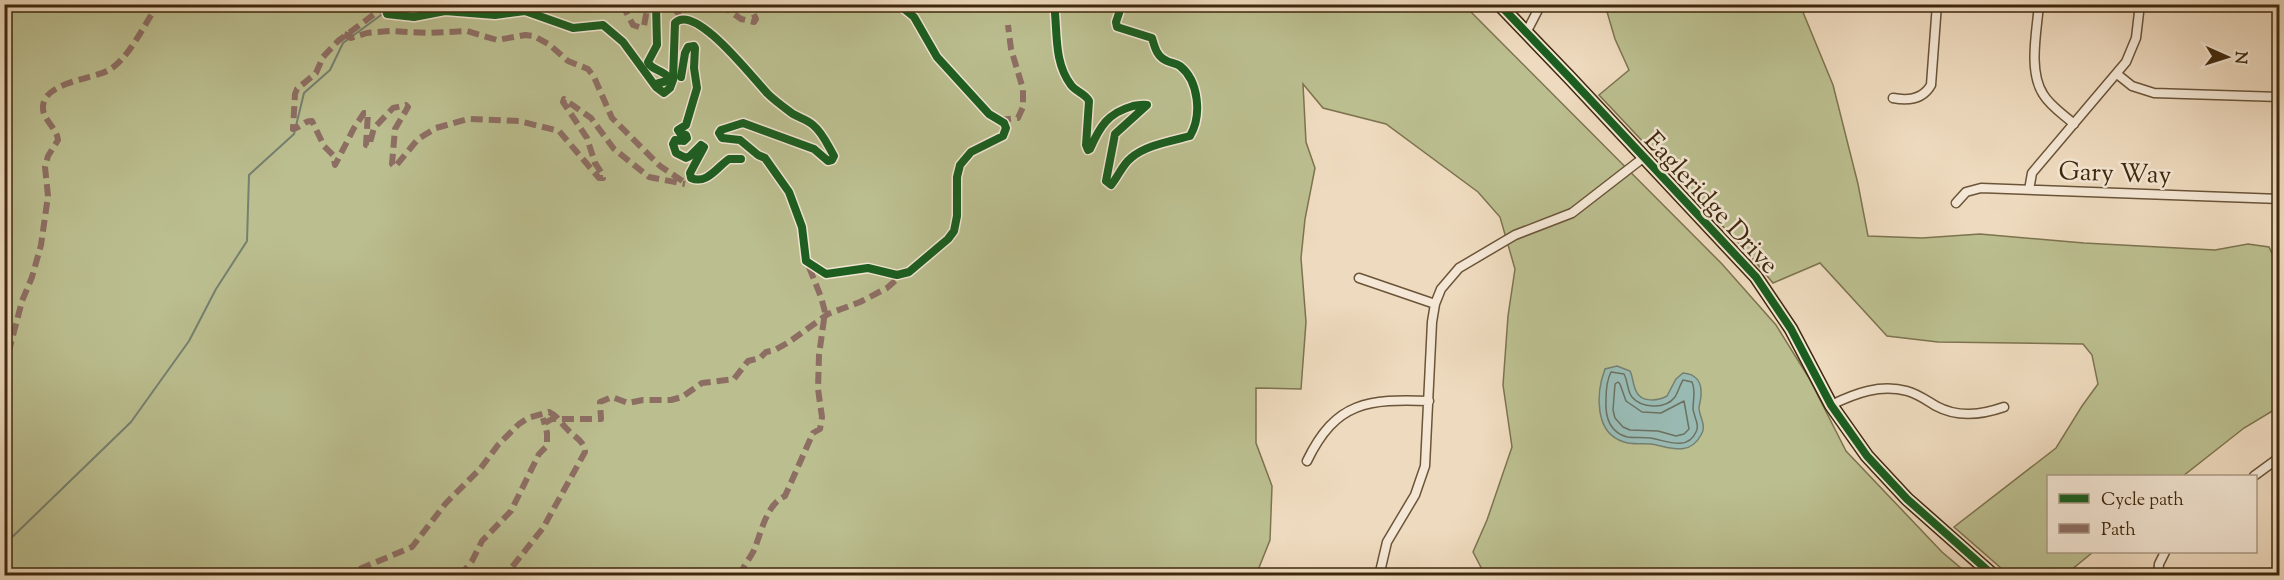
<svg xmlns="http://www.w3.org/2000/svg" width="2284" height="580" viewBox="0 0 2284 580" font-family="'Sorts Mill Goudy',serif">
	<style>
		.green { fill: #bbbe8f; stroke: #7d734e; stroke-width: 1.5 }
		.water { fill: #99bab3; stroke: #758070; stroke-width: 1.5 }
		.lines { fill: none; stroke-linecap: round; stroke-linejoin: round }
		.shore { stroke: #6c7160; stroke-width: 1.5 }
		.stream { stroke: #758070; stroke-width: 2 }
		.street-casing { stroke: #6b5438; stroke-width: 11 }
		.secondary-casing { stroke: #3f280c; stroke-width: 15 }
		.street { stroke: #f4e7d5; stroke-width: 8 }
		.secondary { stroke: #f4e7d5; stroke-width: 12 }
		.quiet { stroke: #8d6e63; stroke-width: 6; stroke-dasharray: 12 6; stroke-linecap: butt }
		.cycleway-casing { stroke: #f4e7d5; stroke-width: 11 }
		.cycleway { stroke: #1b5e20; stroke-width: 8 }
		.labels { text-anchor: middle; stroke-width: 5; stroke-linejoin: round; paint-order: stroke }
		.street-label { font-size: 26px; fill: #3f280c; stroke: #f4e7d5 }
	</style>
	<rect width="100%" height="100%" fill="#eedabe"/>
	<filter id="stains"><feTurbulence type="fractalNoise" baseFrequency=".00333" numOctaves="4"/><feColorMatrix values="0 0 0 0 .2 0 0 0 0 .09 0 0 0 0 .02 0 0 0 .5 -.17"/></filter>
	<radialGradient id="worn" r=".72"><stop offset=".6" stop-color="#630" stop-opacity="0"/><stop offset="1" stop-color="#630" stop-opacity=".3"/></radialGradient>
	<!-- green -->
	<path class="green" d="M4 5H1464L1722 264 1776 325 1809 378 1846 451 1942 552 1969 575H1485L1473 552 1487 520 1512 447 1503 385 1508 316 1515 269 1500 217 1478 192 1386 124 1323 108 1303 84 1306 142 1315 168 1305 219 1301 258 1306 322 1301 389 1256 388V443L1272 486 1270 540 1256 575H5Z
		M1605 5H1800L1833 85 1858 184 1868 236 1922 238 1980 234 2084 243 2215 250 2248 244 2269 247 2279 268V407L2244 428 2183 476H2048V552H2093L2065 575H2009L1954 527 2056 448 2082 406 2098 384 2092 355 2083 344 1938 342 1887 336 1820 263 1773 283 1748 253 1599 95 1629 70 1615 39Z"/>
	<!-- water -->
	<path class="water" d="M1617 366 1630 371C1633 377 1633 385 1636 391 1641 403 1658 401 1667 396L1676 379 1683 373C1696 374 1702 382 1701 395 1701 400 1699 404 1699 409 1700 418 1707 426 1701 435 1689 457 1670 447 1651 444 1642 443 1632 445 1624 442 1594 433 1596 393 1605 369Z"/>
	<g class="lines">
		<!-- shore -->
		<path class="shore" d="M1611 372 1624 374C1628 381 1627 391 1632 397 1641 408 1665 410 1675 397 1678 392 1680 385 1683 380L1692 382C1696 391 1693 399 1693 409 1694 417 1700 425 1696 432 1687 452 1665 440 1650 438 1642 437 1634 438 1627 437 1609 432 1605 415 1606 399 1606 390 1607 380 1611 372Z
			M1618 382 1620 384 1626 401 1642 412 1661 413 1684 401 1689 429 1684 434 1676 436 1658 431 1630 430 1623 427 1615 418 1613 410 1615 384Z"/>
		<!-- stream -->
		<path class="stream" d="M4 545 131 422 189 341 216 289 247 241 249 175 294 134 304 93 330 70 343 43 396 4"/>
		<!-- street casing -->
		<g class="street-casing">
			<path id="street" d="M2039 4C2037 31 2028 70 2043 94 2050 106 2064 115 2074 124
				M1526 33 1541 4
				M2117 74 2132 86 2154 93 2280 97
				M1893 98C1908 101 1923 99 1931 85L1937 4
				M2029 190 2032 173 2126 62 2136 38 2140 4
				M1956 203 1966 192 1981 188 2280 199
				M1359 278 1435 304
				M1831 405C1856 393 1880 384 1907 391 1918 394 1926 400 1936 406 1958 418 1981 415 2004 407
				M1307 461C1336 401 1368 399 1429 401
				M2254 476 2280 457
				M1379 576 1387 542 1415 495 1425 466 1432 322 1435 304 1441 289 1459 268 1515 235 1572 213 1643 158
				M2158 576 2159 564 2165 552"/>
		</g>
		<!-- secondary casing -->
		<g class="secondary-casing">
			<path id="secondary" d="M1499 4 1570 78 1756 277 1791 329 1831 405 1867 456 1907 499 1994 576"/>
		</g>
		<!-- street -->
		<use href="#street" class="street"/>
		<!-- secondary -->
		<use href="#secondary" class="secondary"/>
		<!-- quiet -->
		<path class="quiet" d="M388 4 338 41 323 57 316 73 297 89 295 94 293 129C300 128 305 120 312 121L324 146 333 155 335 165 354 128 364 113H368L366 145 369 146 374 128 393 108 406 105 408 107 395 129 392 164 395 167 418 139 436 128 468 119 519 121 559 131 599 178H603V175L595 163 587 138 563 102 564 99 591 118 614 149 649 177 685 184
			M622 4 633 25 639 27 644 26 648 4
			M675 4 677 12 683 19
			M720 4 741 19 754 22 756 19 749 4
			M348 32 347 36 351 38 367 33 390 31 428 33 467 31 497 40 525 35 534 36 550 45 568 61 588 69 594 77 612 118 660 166 684 182
			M999 120 1018 118 1023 107V89L1011 49 1008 25
			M4 370 22 301 32 277 41 245 48 196 45 167 48 156 58 140C57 128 42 119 43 107 43 83 91 79 107 71 128 61 145 23 158 4
			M4 396 6 404 4 423
			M545 423 552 419H601L600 402 612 397 628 403 643 400H671L682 397 702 383 734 379 748 361 760 358 766 352 775 350 789 342 828 314 860 302 887 288 904 273
			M85 576 102 573 120 576
			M343 576 412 547 446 503 480 469 498 445 519 424 528 418 549 412C558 416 560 422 567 429 574 437 584 440 585 452L543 528 505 576
			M460 576 472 561 482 541 511 511 539 454 547 446V433L543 418
			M740 576C743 565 750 559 754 550 762 531 766 505 785 496L813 433 820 429 822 417 818 389 819 355 825 312 821 297 807 262"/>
		<!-- cycleway casing -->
		<g class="cycleway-casing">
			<path id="cycleway" d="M388 4 386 9 387 14 414 17 445 11 495 15 525 11 573 28 603 25 623 42 656 87 664 93 670 88 673 80 675 23C695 2 754 80 768 94 775 101 785 108 793 114 800 118 808 120 813 125 823 133 828 146 834 156L832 160 828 161 814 149 743 123 721 130 719 133 722 138 740 140 758 155 765 158 789 192 802 227 806 261 826 274 868 268 897 275 909 272 948 239 954 231 957 216V177L960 165 971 152 1003 136 1006 128 1004 123 989 114 937 57 914 17 898 4
				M656 4 657 45 648 62C651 70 663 70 668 77L667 81 659 83
				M1054 4C1058 31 1053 61 1071 85 1076 92 1085 93 1089 101L1086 145 1088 150 1090 149C1100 126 1108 113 1133 106 1139 105 1142 104 1147 105L1115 134 1106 181 1111 185C1118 177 1122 165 1131 158 1145 145 1172 141 1190 136 1202 116 1199 81 1180 66 1176 63 1171 63 1167 61 1157 57 1155 48 1152 38L1117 27 1116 22 1122 4
				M1499 4 1570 78 1756 277 1791 329 1831 405 1867 456 1907 499 1994 576
				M681 77 685 53 688 47 694 46 695 48 694 68 697 88 686 125 678 130 680 133 686 135 687 138 684 141 675 140 673 144 676 153 686 158 690 156 701 145 704 147 690 173 691 178C707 185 717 167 729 159H741"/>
		</g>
		<!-- cycleway -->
		<use href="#cycleway" class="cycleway"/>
	</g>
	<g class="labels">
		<!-- street labels -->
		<g class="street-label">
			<text transform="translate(2115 172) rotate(2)" y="9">Gary Way</text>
			<text transform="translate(1712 202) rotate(47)" y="9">Eagleridge Drive</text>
		</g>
	</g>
	<!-- margin -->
	<rect width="2284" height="580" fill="none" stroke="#eedabe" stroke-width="24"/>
	<rect x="6" y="6" width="2272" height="568" fill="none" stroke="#3f280c" stroke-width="3"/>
	<rect x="12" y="12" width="2260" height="556" fill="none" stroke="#3f280c" stroke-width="1.5"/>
	<!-- legend -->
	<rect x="2047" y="475" width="210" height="78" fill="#f4e7d5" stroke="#ac9b85" stroke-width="1.5"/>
	<rect x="2059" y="494" width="30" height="9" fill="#1b5e20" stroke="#ac9b85" stroke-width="1.5"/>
	<text x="2101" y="505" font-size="18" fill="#3f280c">Cycle path</text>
	<rect x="2059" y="524" width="30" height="9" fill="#8d6e63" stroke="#ac9b85" stroke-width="1.5"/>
	<text x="2101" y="535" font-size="18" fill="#3f280c">Path</text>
	<!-- north arrow -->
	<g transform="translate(2227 57) rotate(93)" stroke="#f4e7d5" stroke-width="4.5" paint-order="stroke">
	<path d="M0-4.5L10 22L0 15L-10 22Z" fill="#3f280c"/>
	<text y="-9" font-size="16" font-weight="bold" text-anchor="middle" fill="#3f280c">N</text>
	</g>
	<rect width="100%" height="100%" filter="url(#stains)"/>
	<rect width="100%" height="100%" fill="url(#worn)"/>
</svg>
